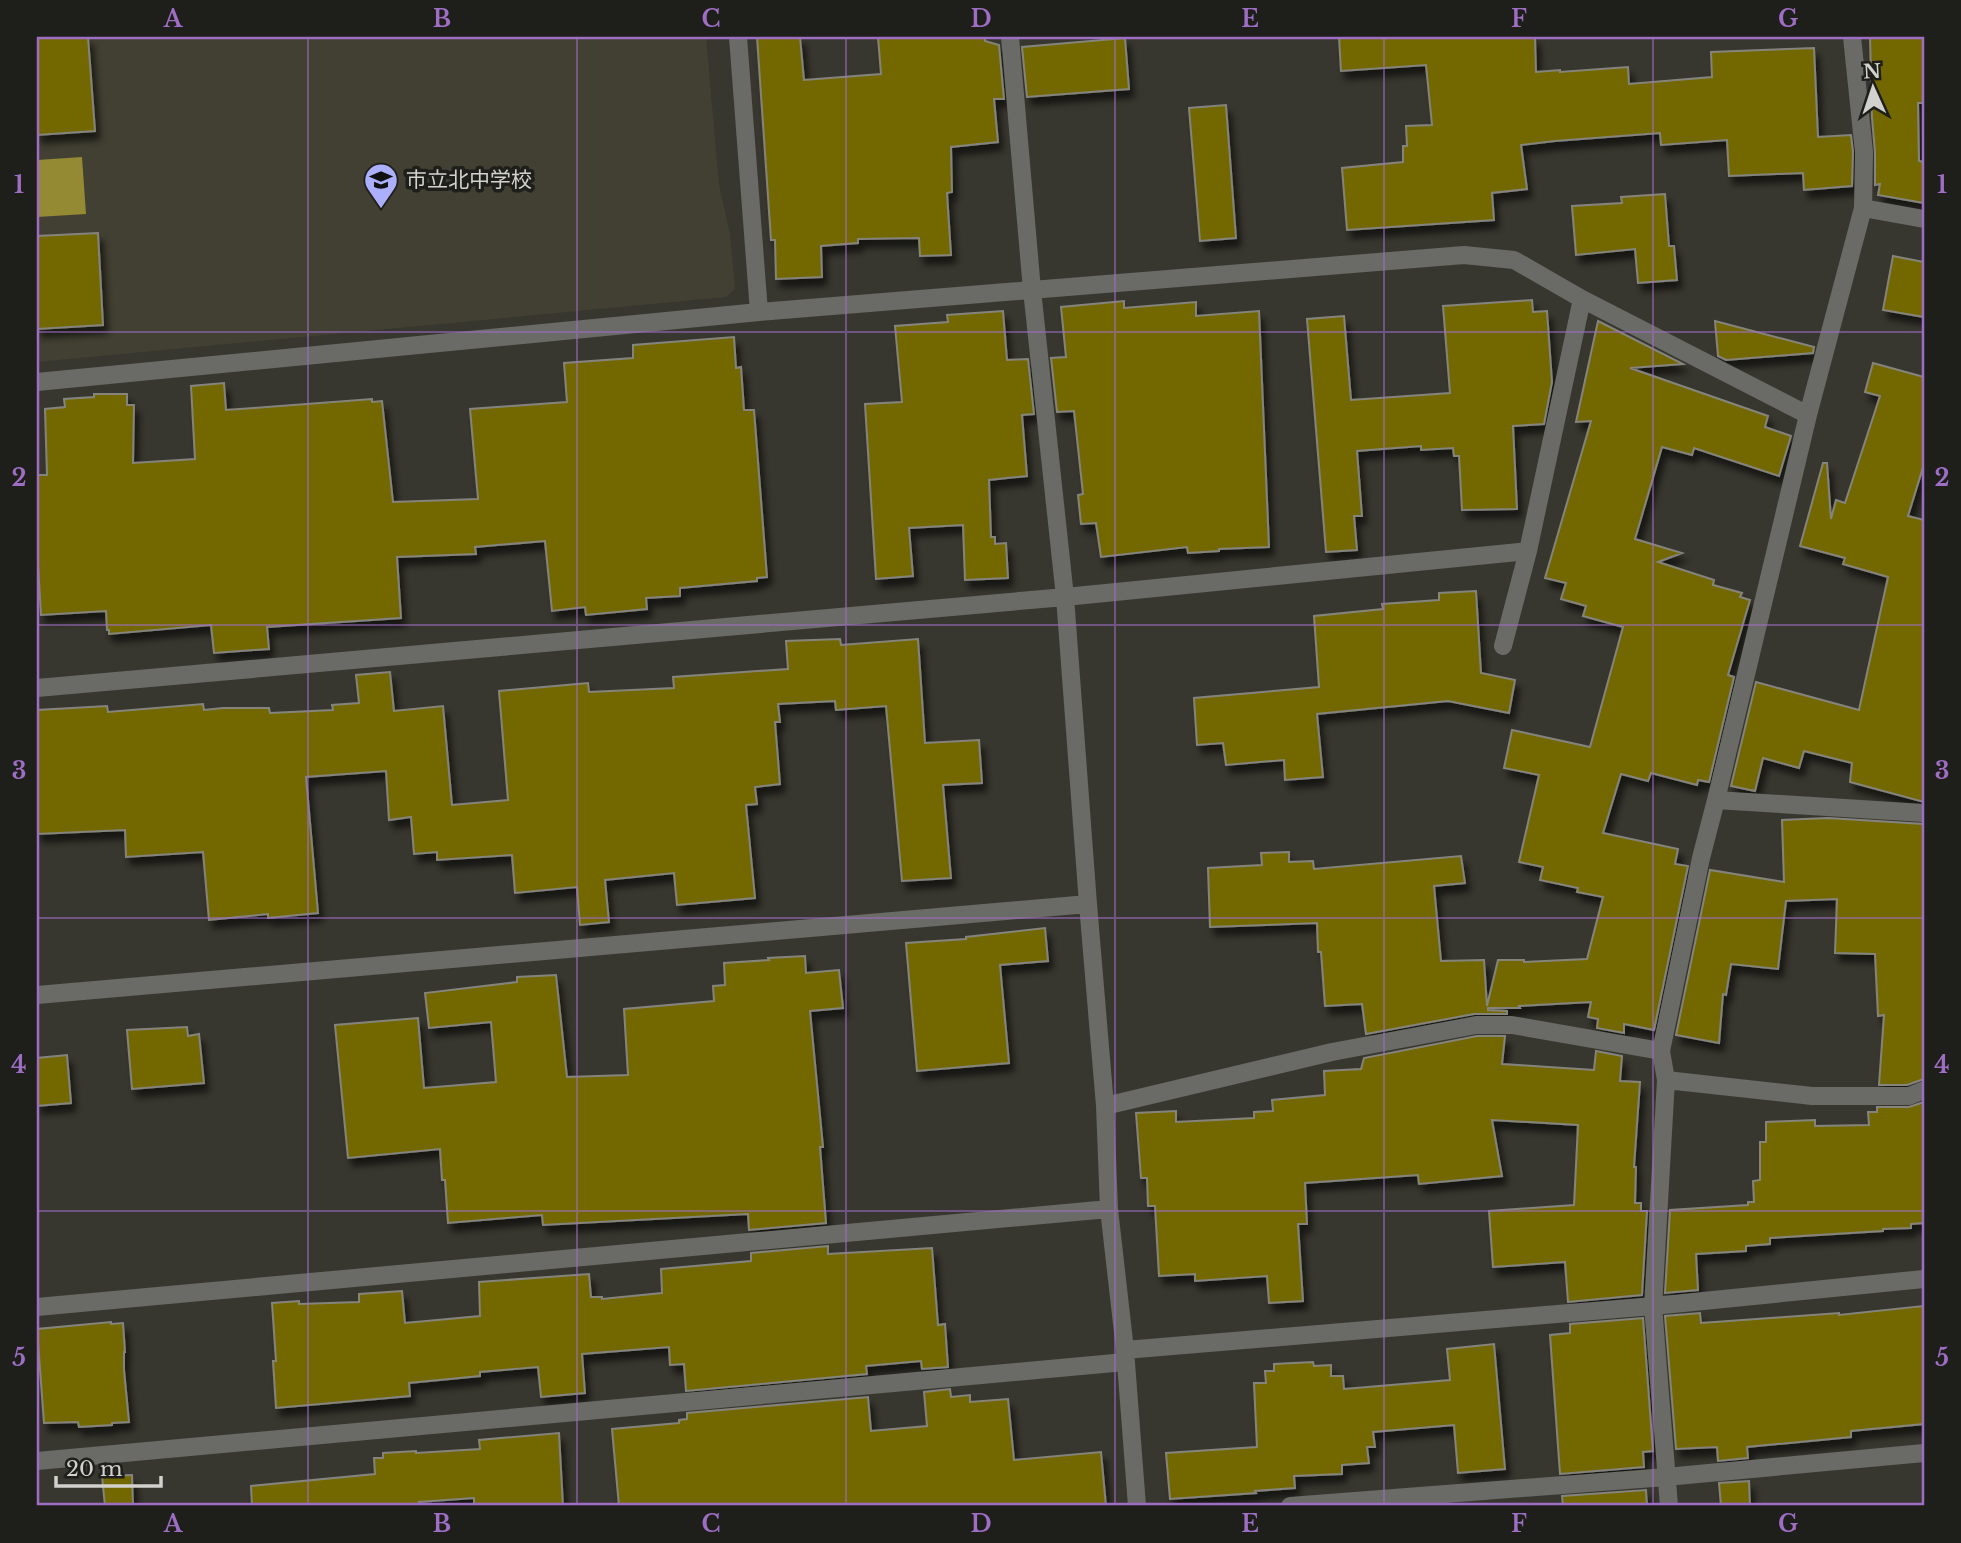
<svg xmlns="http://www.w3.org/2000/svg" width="1961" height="1543" viewBox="0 0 1961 1543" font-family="'Libre Baskerville','Noto Sans JP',serif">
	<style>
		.built { fill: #414032 }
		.water { fill: #958a34 }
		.building { fill: #736800; stroke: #85847c; stroke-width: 2; filter: url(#shadow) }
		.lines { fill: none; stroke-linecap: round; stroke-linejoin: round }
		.minor { stroke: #6a6a66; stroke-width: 18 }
		.grid { fill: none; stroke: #9e6ec5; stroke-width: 2; stroke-opacity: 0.55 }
		.labels { text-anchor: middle; stroke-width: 7; stroke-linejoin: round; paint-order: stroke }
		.poi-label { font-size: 21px; fill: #d2d1cd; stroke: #1e1e1b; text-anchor: start }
		.neatline { fill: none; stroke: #9e6ec5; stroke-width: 2.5 }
		.grid-label { font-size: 23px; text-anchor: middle; font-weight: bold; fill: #9e6ec5 }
	</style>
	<defs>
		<filter id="shadow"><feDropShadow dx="4.5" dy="8" stdDeviation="3.5" flood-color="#0009"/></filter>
	</defs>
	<rect width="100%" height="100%" fill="#38372f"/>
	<!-- built -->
	<path class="built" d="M37 37H706L719 185 730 234 735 289 726 297 37 362Z"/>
	<!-- water -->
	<path class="water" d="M82 157 86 214 37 217V160Z"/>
	<!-- building -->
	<path class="building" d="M37 37H88L95 131 37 135Z
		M757 37H800L804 80 881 74 878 37H985V41L999 45 1004 99H994L998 142 951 147 952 192 947 193 951 255 920 256 919 238 858 239V243L821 246 822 277 776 279 775 240H771Z
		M1339 37H1535L1536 72 1560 70V72L1628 67 1629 84 1712 77 1711 52 1814 48 1818 137 1851 135 1853 152 1852 186 1804 190 1803 173 1729 176 1727 140 1661 145 1660 133 1555 141 1521 145 1527 189 1492 193 1494 220 1347 230 1342 168 1403 162V146H1407L1406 126 1432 125 1426 65 1341 71Z
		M1870 37H1924V103H1918L1919 161 1924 162V203L1878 195 1880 184 1875 185V152L1872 118Z
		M1125 38 1129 89 1027 97 1022 47Z
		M1226 105 1236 238 1200 241 1189 108Z
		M1665 194 1669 246H1674L1677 280 1638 283 1635 249 1576 255 1572 206 1622 203 1621 197Z
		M98 233 103 325 37 329V236Z
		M1893 256 1924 262V317L1883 310Z
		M1532 300 1533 312 1547 311 1552 382 1544 424 1513 426 1517 509 1462 510 1459 456H1454L1453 448 1421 450V446L1357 451 1362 516H1354L1357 550 1326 552 1307 319 1344 316 1351 400 1450 393 1443 306Z
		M1124 301V308L1196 302V316L1259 311 1269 547 1219 549V551L1188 553 1187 547 1101 557 1096 523 1081 524 1078 495 1083 494 1074 411 1057 412 1051 358 1066 357 1061 307Z
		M1003 311 1007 360 1028 359 1034 414 1022 415 1027 476 989 480 991 537H995V544L1006 543 1008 578 965 580 963 525 909 528 913 576 876 579 865 404 902 402 895 326 948 322 947 315Z
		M1598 321 1683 364 1630 368 1768 416 1765 427 1791 436 1779 476 1694 448 1692 455 1662 447 1635 539 1682 553 1658 562 1714 580 1713 585 1742 593 1740 597 1750 600 1728 675 1734 677 1709 782 1698 780 1697 785 1651 773 1648 781 1621 774 1603 833 1678 849 1675 864 1688 866 1654 1030 1624 1024V1033L1597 1028 1598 1019 1588 1017 1591 1002 1519 1006 1520 1008H1488V1010L1507 1011V1014H1474L1366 1034 1362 1004 1325 1006 1321 952H1318L1317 923 1210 927 1208 868 1262 865 1261 853 1289 852V862L1313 861 1314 869 1461 856 1465 883 1434 886 1441 961 1484 960 1487 1006 1498 960H1524V962L1587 959 1603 897 1577 892 1578 888 1540 880 1543 867 1519 862 1539 775 1504 768 1512 730 1590 747 1623 627 1583 616 1586 606 1561 599 1566 583 1545 578 1591 421 1576 422Z
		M1715 321 1814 347 1813 353 1726 360 1718 356Z
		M734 337 736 368 741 367 744 410H754L767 577 757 578V581L680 588V596L646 598 647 609 586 615 585 607 552 611 545 541 475 547 476 554 397 557 401 618 267 627 269 649 214 653 211 625 109 634V630H107L106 611 41 615 37 547V475H47L45 409 65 407 64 399 94 397V394H127V405H134L133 463 195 459 191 386 224 383 226 410 372 399V402L382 401 393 502 478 499 470 409 567 402 564 363 633 358V345Z
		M1873 363 1924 377V464L1908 516 1924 520V802L1850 782 1852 763 1804 751 1799 768 1763 758 1755 791 1731 786 1756 682 1859 710 1888 577 1843 564 1845 558 1800 546 1823 463H1827L1831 519 1836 500 1845 503 1880 396 1865 392Z
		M1476 591 1481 673 1515 680 1509 713 1448 701 1317 714 1323 777 1285 780 1284 760 1226 765 1223 743 1197 745 1194 698 1319 687 1314 616 1383 609 1382 604 1439 600V593Z
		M840 639 841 645 918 639 925 743 979 740 982 783 943 785 951 878 902 881 886 706 836 710 835 701 778 704 780 722H775L780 784 755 787 757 804 746 805 755 898 677 905 674 873 605 880 609 922 580 925 577 887 515 893 512 855 437 860V852L414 854 411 817 389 820 386 771 306 777 318 913 268 918V914L209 920 203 852 126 857 125 830 37 834V710L107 706 108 712 203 704 204 710 223 708H269L270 713 333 710 332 705 359 703 356 675 390 672 394 711 443 706 452 805 508 800 499 691 588 683 589 692 674 688 673 677 788 669 786 641Z
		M1828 818 1924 824V1079L1907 1085H1879L1884 1015 1878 1016 1875 954 1835 953 1837 899 1786 901 1778 969 1731 964 1726 995 1723 994 1719 1043 1676 1035 1710 870 1784 882 1782 820Z
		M1045 928 1048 961 1000 965 1009 1063 917 1071 906 943 966 939V937Z
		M805 956 806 973 839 970 843 1008 810 1011 823 1147H820L826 1223 749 1230 748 1214 543 1225 542 1215 448 1223 445 1180H442L440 1149 348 1158 335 1025 418 1018 424 1088 496 1082 491 1022 429 1028 425 993 517 982V977L556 975 567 1077 628 1075 624 1009 714 1001 713 986 725 985 724 963 769 960 768 958Z
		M187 1027 188 1036 199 1034 204 1083 132 1089 127 1030Z
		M1477 1036H1505L1502 1064 1594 1070 1596 1051 1622 1056 1620 1081 1640 1082 1634 1167H1636L1635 1203H1641V1211H1647L1642 1295 1568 1302 1565 1262 1493 1267 1489 1211 1574 1205 1578 1125 1492 1120 1502 1176 1419 1184 1418 1175 1305 1183 1307 1224H1298L1303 1301 1269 1303 1267 1276 1195 1281V1274L1159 1276 1155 1206H1148L1147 1178H1141L1136 1113 1176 1111V1122L1254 1118V1112L1273 1111 1272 1100 1325 1095 1324 1071 1361 1069 1364 1058Z
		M67 1055 71 1103 37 1106V1058Z
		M1924 1102V1223L1911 1224V1228L1883 1229V1231L1770 1238V1244L1746 1246V1251L1696 1254 1698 1290 1665 1293 1670 1210 1748 1205V1202H1754L1753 1181 1760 1180V1142H1766V1122L1815 1120V1126L1869 1125 1868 1112H1877V1107H1909Z
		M828 1246V1254L932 1248 938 1325 945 1324 948 1367 922 1369 921 1361 866 1366 867 1374 686 1391 684 1364 670 1365 669 1347 582 1354 585 1393 541 1397 538 1367 480 1372V1376L409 1383 410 1396 276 1408 273 1361H276L272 1303 299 1301V1304L359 1302V1294L402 1291 405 1323 480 1316 479 1282 589 1274 591 1297H602V1299L662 1293 661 1269 751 1261V1253Z
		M1923 1306 1924 1424 1851 1431V1437L1747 1447 1748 1458 1718 1461 1717 1447 1676 1449 1665 1316 1700 1313 1701 1323 1839 1313V1315Z
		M1643 1318 1653 1451 1643 1452 1644 1467 1560 1474 1550 1335 1570 1333V1324Z
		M111 1322V1324L123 1323 125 1352H124V1370L129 1422 112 1423V1425L79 1427 78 1422 44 1423 37 1329Z
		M1494 1344 1505 1469 1458 1473 1454 1425 1373 1432 1375 1447H1367L1369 1463 1342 1465V1474L1294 1476 1295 1488 1255 1491 1256 1493 1170 1499 1166 1453 1257 1447 1254 1383H1266L1265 1371H1274V1364L1313 1362 1314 1366 1331 1365V1376H1343L1344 1389 1450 1380 1447 1349Z
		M950 1389 951 1397 970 1395V1402L1008 1399 1014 1460 1101 1452 1106 1506H619L612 1429 679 1423V1420L687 1419V1413L868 1397 871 1431 927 1426 924 1392Z
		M559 1433 563 1506H474V1498L419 1502V1506H252L251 1486 375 1474 374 1458H383V1453L416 1451V1453L480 1449 479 1440Z
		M132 1475 133 1506H105L102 1476Z
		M1749 1481 1750 1506H1721L1719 1483Z
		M1646 1490 1647 1506H1563L1562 1496Z"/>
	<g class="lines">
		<!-- minor -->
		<path class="minor" d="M738 37 759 312
			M1010 37 1032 290 1065 597 1088 904 1105 1106 1109 1209 1125 1350 1137 1506
			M1863 208 1924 219
			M37 382 759 312 1464 255 1514 260 1582 299 1808 415
			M1503 646 1528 551 1582 299
			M37 688 1065 597 1528 551
			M1716 800 1924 813
			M37 995 1088 904
			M1666 1080 1812 1096H1909L1924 1090
			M1105 1106 1332 1052 1476 1025H1512L1661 1051
			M37 1307 1109 1209
			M1125 1350 1653 1306 1924 1279
			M37 1461 1125 1362
			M1290 1506 1666 1477 1924 1453
			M1669 1506 1653 1306 1666 1080 1661 1051 1701 858 1716 800 1808 415 1863 208 1864 152 1852 37"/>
	</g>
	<!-- grid -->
	<path class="grid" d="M308 37V1506M577 37V1506M846 37V1506M1115 37V1506M1384 37V1506M1653 37V1506M37 332H1924M37 625H1924M37 918H1924M37 1211H1924"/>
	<!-- icons -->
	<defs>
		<g id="school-pin" transform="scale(1.75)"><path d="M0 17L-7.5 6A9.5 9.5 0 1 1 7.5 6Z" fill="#acaffb" stroke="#1e1e1b"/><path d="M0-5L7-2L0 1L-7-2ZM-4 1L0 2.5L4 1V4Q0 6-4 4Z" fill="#111"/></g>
	</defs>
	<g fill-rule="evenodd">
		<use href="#school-pin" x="381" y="180"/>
	</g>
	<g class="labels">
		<!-- poi labels -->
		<g class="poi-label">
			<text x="406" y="187">市立北中学校</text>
		</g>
	</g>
	<!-- border -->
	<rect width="1961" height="1543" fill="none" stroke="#1e1e1b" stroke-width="77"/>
	<!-- north arrow -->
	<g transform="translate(1873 88) rotate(357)" stroke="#1e1e1b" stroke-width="5" paint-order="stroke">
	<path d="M0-5L12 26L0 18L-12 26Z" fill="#d2d1cd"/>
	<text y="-10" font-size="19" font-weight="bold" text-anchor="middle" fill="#d2d1cd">N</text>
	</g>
	<!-- scale -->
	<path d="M56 1476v10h105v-10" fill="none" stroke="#d2d1cd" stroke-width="3.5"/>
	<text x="66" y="1476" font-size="21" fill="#d2d1cd" stroke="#1e1e1b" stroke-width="5" paint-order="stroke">20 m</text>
	<rect x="38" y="38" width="1885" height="1466" class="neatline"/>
	<g class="grid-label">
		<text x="173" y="27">A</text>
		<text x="442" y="27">B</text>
		<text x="711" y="27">C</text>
		<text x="981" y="27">D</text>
		<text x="1250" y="27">E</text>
		<text x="1519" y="27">F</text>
		<text x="1788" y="27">G</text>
		<text x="19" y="193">1</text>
		<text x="1942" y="193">1</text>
		<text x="19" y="486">2</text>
		<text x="1942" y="486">2</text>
		<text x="19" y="779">3</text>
		<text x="1942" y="779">3</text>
		<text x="19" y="1073">4</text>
		<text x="1942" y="1073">4</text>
		<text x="19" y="1366">5</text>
		<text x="1942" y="1366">5</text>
		<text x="173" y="1532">A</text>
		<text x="442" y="1532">B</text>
		<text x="711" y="1532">C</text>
		<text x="981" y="1532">D</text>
		<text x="1250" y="1532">E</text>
		<text x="1519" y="1532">F</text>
		<text x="1788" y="1532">G</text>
	</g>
</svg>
